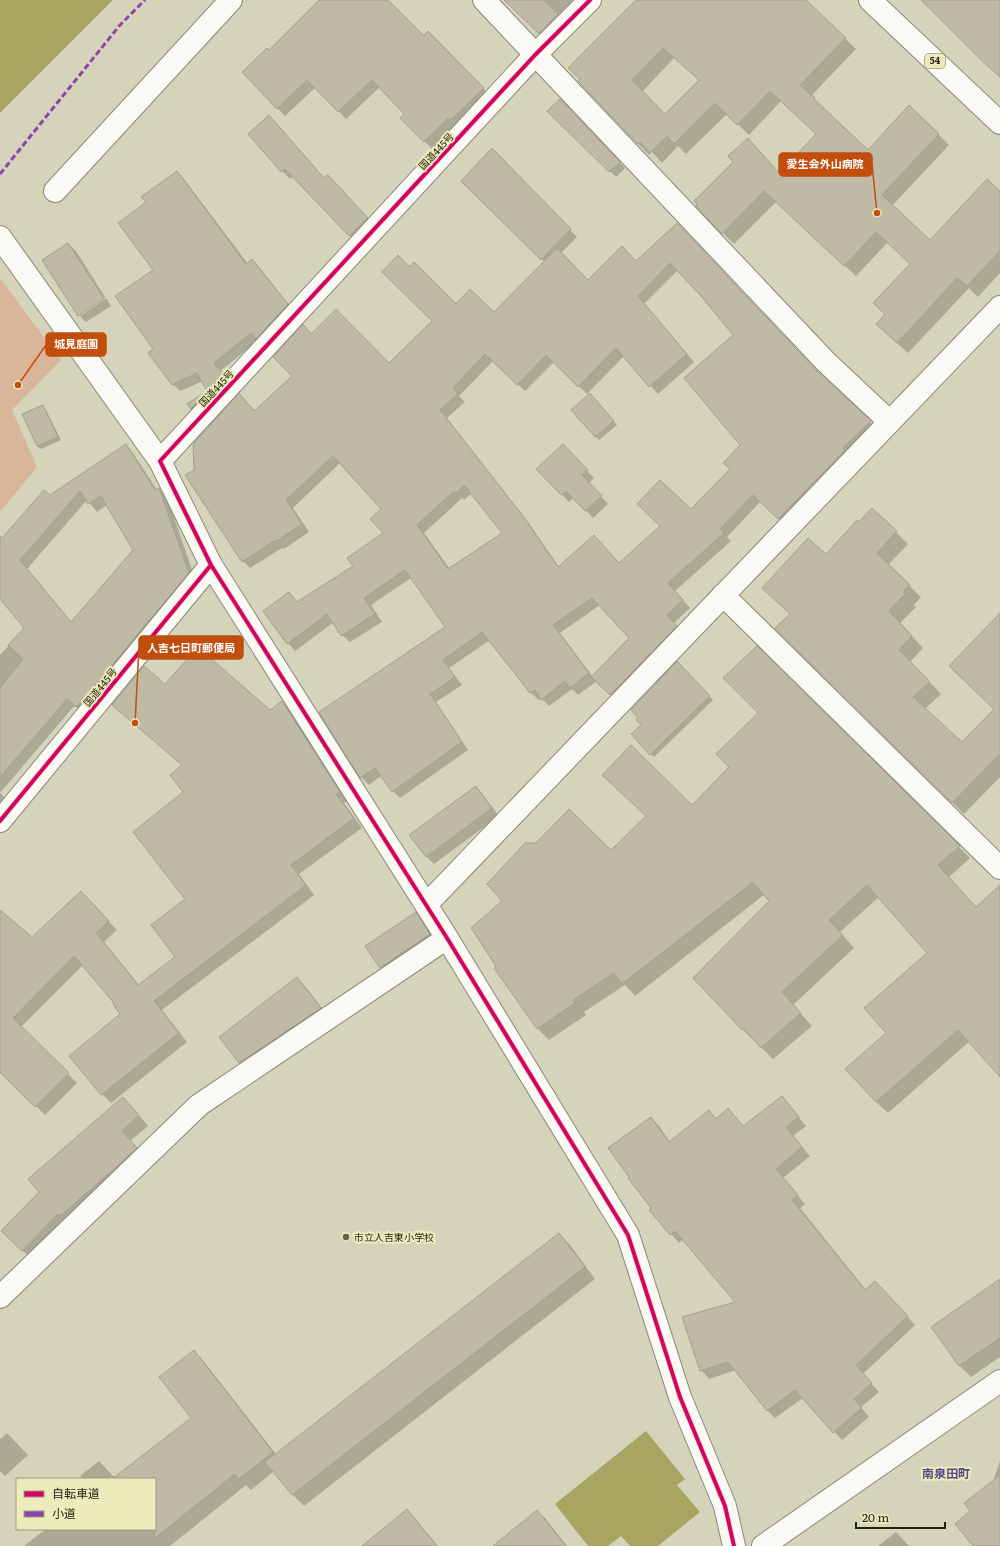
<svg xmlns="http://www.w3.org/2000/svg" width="1000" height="1546" viewBox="0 0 1000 1546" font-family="Literata,'Noto Sans JP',serif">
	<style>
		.green { fill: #d9b69a }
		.water { fill: #a8a462 }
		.shadow { fill: #0003; fill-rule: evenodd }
		.building { fill: #bebaa6; stroke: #a5a18d; fill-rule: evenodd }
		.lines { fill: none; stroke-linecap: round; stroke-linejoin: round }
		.minor-casing { stroke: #8a8975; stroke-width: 24 }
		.tertiary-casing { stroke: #8a8975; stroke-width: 24 }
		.primary-casing { stroke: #8a8975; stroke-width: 24 }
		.trunk-casing { stroke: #8a8975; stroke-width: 24 }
		.minor { stroke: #f9f9f5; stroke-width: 22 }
		.tertiary { stroke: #f9f9f5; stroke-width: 22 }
		.primary { stroke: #f9f9f5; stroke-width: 22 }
		.trunk { stroke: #f9f9f5; stroke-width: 22 }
		.quiet { stroke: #8e44ad; stroke-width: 3; stroke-dasharray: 6 3; stroke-linecap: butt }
		.cycleway-casing { stroke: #edebbc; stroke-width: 6 }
		.cycleway { stroke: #d6006c; stroke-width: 4 }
		.poi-dot { fill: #62614c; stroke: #edebbc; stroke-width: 1.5 }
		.labels { text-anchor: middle; stroke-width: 4; stroke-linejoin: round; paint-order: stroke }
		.shield { fill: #edebbc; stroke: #605f44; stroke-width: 1 }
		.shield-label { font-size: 9px; font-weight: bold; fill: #242311 }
		.street-label { font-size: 10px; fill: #242311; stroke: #edebbc }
		.poi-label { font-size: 10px; fill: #242311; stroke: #edebbc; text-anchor: start }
		.quarter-label { font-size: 12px; font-weight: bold; fill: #524c8a; stroke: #edebbc }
		.leader { fill: none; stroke: #c14e0d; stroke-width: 1.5 }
		.callout-dot { fill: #c14e0d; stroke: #edebbc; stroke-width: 1.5 }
		.callout { fill: #c14e0d; stroke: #c14e0d; stroke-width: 1.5 }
		.callout-label { font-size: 11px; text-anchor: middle; font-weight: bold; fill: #fff }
	</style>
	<rect width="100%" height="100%" fill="#d5d4ba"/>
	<!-- green -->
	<path class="green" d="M0 278 61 360 12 410 37 467 0 512Z"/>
	<!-- water -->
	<path class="water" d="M0 0H113L0 113Z
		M646 1431 685 1479 677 1485 700 1512 658 1546H630L621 1536 608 1546H588L555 1504Z"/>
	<!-- shadow -->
	<path class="shadow" d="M320 0H387L424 37 428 33 491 96 457 125 432 149 402 118 406 114 380 87 346 119 316 87 285 116 243 72 269 51Z
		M505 0H573L558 15 565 23 547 41Z
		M638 0H806L856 49 811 96 868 151 938 134 949 145 892 206 930 241 1000 192V273L978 297 969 288 908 353 888 335 886 315 911 264 888 242 856 276 776 202 734 244 723 233 734 162 748 139 780 174 817 134 781 101 749 135 727 114 686 154 678 146 662 163 652 152 649 155 579 81ZM674 58 700 81 665 116 642 92Z
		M566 106 625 168 616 177 548 111Z
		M277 124 325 179 335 184 375 226 357 243 293 176 290 179 282 171Z
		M492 150 577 237 561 253 588 281 636 262 677 224 820 375 877 429 787 526 761 501 727 537 731 541 675 591 690 608 674 623 683 634 618 702 597 681 578 695 572 689 549 706 541 698 539 700 531 693 490 640 449 668 462 685 436 702 468 750 400 798 393 791 382 775 369 785 361 777 446 627 411 578 371 605 382 622 350 642 342 635 334 622 295 651 288 643 289 593 298 603 354 566 384 533 382 509 340 463 293 508 309 532 284 549 282 548 250 568 243 561 195 471 239 395 255 411 294 376 303 326 312 334 389 364 434 321 410 268 456 305 494 313 545 262 462 181ZM678 270 735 336 742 445 731 469 691 511 619 564 559 567 530 525 447 418 465 402 459 396 493 361 525 391 554 362 587 394 624 356 658 394 694 362 644 304ZM472 493 503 533 450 569 424 533 462 498 464 500ZM600 605 631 638 593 677 560 633Z
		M177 172 184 179 248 264 252 260 260 268 294 312 220 371 230 382 199 416 188 404 208 391 203 381 180 391 173 384 154 349 155 270 147 202Z
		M68 244 76 251 105 297 79 314Z
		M106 298 111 306 86 322 80 316Z
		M594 398 617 425 599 440 573 410Z
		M43 406 46 410 61 440 41 449 37 446Z
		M563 445 594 478 589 483 608 504 593 518 574 498 569 502 537 469Z
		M126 446 133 453 157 490 159 489 167 497 196 581 84 714 75 705 0 793 12 804 0 818V655L25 628 1 599 0 600V549L50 496ZM87 500 97 512 107 505 134 550 71 622 27 569Z
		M872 509 908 544 888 565 921 597 914 605 916 607 900 623 923 648 910 662 941 694 925 709 962 744 995 709 1000 633V777L964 814 776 628 791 614 826 555Z
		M757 647 970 858 949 877 976 908 1000 886V1075L970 1041 888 1113 876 1102 887 1033 929 953 879 897 840 932 854 948 793 1005 812 1026 773 1059 743 1030 771 901 765 894 635 996 625 985 584 1012 586 1015 549 1040 538 1029 495 968 498 967 504 902 535 845 611 851 692 806 731 767 759 713Z
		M677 663 713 700 654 757 651 754 642 725Z
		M165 686 270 711 282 702 291 711 348 801 344 803 362 828 299 874 314 895 162 1010 187 1042 111 1103 102 1094 121 1014 115 1003 83 965 21 1027 77 1083 45 1115 0 1071V911L32 939 90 902 117 930 104 942 139 985 176 957 187 899 183 765 113 705Z
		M476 787 483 795 499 816 434 864 426 856Z
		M415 913 423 920 437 942 388 975 381 967Z
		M297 978 305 986 328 1016 247 1070 239 1063Z
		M782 1097 806 1126 793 1136 810 1156 783 1178 805 1204 800 1208 866 1290H883L915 1325 863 1374 879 1392 861 1407 869 1417 842 1440 803 1398 775 1418 767 1410 736 1370 709 1379 701 1370 736 1303 683 1239 679 1243 651 1210 653 1209 651 1118 659 1126 670 1142 708 1111 717 1119 728 1109 744 1127Z
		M133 1108 148 1126 130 1141 145 1158 32 1260 3 1231Z
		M559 1234 570 1245 595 1279 304 1506 293 1495 274 1471 251 1490 246 1485 170 1546H24L46 1529H155V1479H83L80 1476 99 1461 115 1478 192 1418 194 1351 205 1363 276 1454Z
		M1000 1282V1357L971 1377 960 1366 933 1327Z
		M7 1433 28 1455 5 1476 0 1471V1439Z
		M1000 1460V1546H975L972 1511 993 1482Z
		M407 1511 418 1522 438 1546H363Z
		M537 1511 545 1518 567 1546H511Z
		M896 1532 909 1546H878Z"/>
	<!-- building -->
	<path class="building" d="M319 0H388L424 36 428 31 484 88 451 120 448 118 424 142 400 118 404 114 372 80 338 112 307 80 277 109 242 72 267 48 269 50Z
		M504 0H544L558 14 539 34Z
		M636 0H806L846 38 800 85 815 98 814 99 868 150 909 105 939 134 882 195 930 240 987 179 1000 191V251L967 286 957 278 897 343 876 324 885 314 873 303 910 264 876 232 844 266 764 191 722 234 696 206 697 204 694 201 733 162 728 156 748 138 779 173 816 134 770 91 737 125 715 103 674 144 667 136 650 153 640 142 638 144 578 81 580 79 568 68ZM663 48 699 80 665 114 632 80Z
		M921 0H1000V77L979 58Z
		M560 99 620 162 609 172 547 111Z
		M269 115 324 178 328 175 368 218 349 236 285 169 281 172 248 134Z
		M492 148 571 229 541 260 461 181Z
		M177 171 246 264 252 259 288 304 256 339 251 333 214 363 223 374 191 409 187 404 207 391 197 373 172 385 148 353 153 349 115 296 153 270 118 223 146 202 141 197Z
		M677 223 817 371 871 421 843 448 845 450 778 519 753 495 720 529 724 533 668 583 683 600 667 615 677 626 610 695 591 677 629 638 592 598 553 625 589 673 570 688 565 681 541 700 535 690 530 693 482 632 443 660 455 677 430 694 462 742 392 792 375 768 360 778 319 712 445 627 405 570 364 598 375 614 341 636 327 614 287 644 263 611 289 592 297 602 353 566 347 558 383 533 370 519 381 509 333 456 286 500 302 524 275 542 274 541 242 562 185 475 194 470 193 444 239 393 254 411 292 376 273 357 303 324 311 334 336 309 389 363 432 321 382 272 398 255 410 267 414 262 456 304 470 289 494 312 557 248 588 280 622 246 636 261ZM670 263 701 296 733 335 684 378 740 445 723 463 730 469 691 509 660 480 637 504 660 526 619 563 594 535 558 567 523 516 440 410 458 394 453 388 485 354 517 385 546 355 578 387 616 348 649 387 687 354 638 296ZM464 485 502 533 448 569 417 525 454 491 456 493Z
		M68 243 104 298 78 316 42 260Z
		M590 393 614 421 595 437 571 410Z
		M43 405 58 437 37 446 22 414Z
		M126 444 155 490 159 488 189 573 92 689 76 707 67 699 0 777V688L23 659 8 645 24 628 0 599V536L2 538 44 490 50 495ZM80 491 88 504 101 496 133 550 71 622 20 560Z
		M563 444 588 470 582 475 602 496 585 511 566 491 561 495 536 469Z
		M872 508 897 531 877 553 910 585 903 592 905 594 889 611 912 636 899 650 930 682 913 697 962 742 994 709 949 666 1000 613V754L952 803 775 628 790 614 762 588 808 538 826 554 857 520 859 522Z
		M757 646 960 846 938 865 976 907 1000 885V1077L958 1030 876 1102 845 1069 886 1033 864 1008 927 953 867 885 829 920 843 935 782 992 801 1013 761 1048 744 1029 742 1030 693 978 769 901 753 882 622 984 614 973 573 1000 575 1003 537 1029 494 968 496 966 471 928 502 901 487 884 525 843H534L535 844 569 809 611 850 646 816 602 775 631 745 692 805 729 767 716 754 758 713 723 678Z
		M198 647 270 710 282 701 340 792 336 794 354 818 291 865 306 885 154 1001 179 1033 101 1095 69 1056 120 1014 113 1004 114 1003 74 956 13 1018 69 1073 35 1107 0 1072V910L32 937 81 891 109 921 96 933 138 985 175 957 151 925 185 899 133 832 183 792 170 775 182 765 112 705 144 666 165 684Z
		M677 661 710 696 650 755 631 734 641 725 636 720 638 718 631 710Z
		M476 786 492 808 426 857 409 835Z
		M416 912 430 934 380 968 365 946Z
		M297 977 321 1008 239 1063 219 1037Z
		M782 1096 799 1117 786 1127 802 1147 776 1169 798 1195 792 1200 865 1290 875 1281 908 1316 856 1365 872 1383 854 1399 862 1408 833 1433 795 1390 767 1411 728 1362 700 1371 682 1317 735 1302 675 1231 670 1235 649 1210 651 1208 628 1178 629 1177 608 1148 651 1117 669 1142 709 1110 716 1119 728 1108 743 1126Z
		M123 1097 139 1115 122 1131 137 1148 114 1169 60 1216 58 1214 22 1251 1 1231 39 1192 28 1179Z
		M559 1233 585 1267 292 1495 265 1462Z
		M1000 1279V1338L959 1366 931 1327Z
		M194 1350 273 1452 239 1479 235 1474 155 1538V1479H112L191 1418 159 1377Z
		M1000 1475V1546H973L955 1524 970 1511 964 1503Z
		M407 1509 437 1546H362Z
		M537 1510 566 1546H493Z"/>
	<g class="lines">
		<!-- minor casing -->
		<g class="minor-casing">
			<path id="minor" d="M484 0 826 362 890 422
				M55 191 231 0
				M0 237 160 461
				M211 565 447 938 628 1235 680 1397 725 1506 734 1546
				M723 595 1000 868
				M426 905 1000 307
				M0 1297 199 1105 447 938"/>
		</g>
		<!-- tertiary casing -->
		<g class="tertiary-casing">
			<path id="tertiary" d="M763 1546 1000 1381"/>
		</g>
		<!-- primary casing -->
		<g class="primary-casing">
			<path id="primary" d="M870 0 1000 123"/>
		</g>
		<!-- trunk casing -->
		<g class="trunk-casing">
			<path id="trunk" d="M0 821 211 565 160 461 535 55 590 0"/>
		</g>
		<!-- minor -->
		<use href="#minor" class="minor"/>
		<!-- tertiary -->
		<use href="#tertiary" class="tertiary"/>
		<!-- primary -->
		<use href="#primary" class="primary"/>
		<!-- trunk -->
		<use href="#trunk" class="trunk"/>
		<!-- quiet -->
		<path class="quiet" d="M0 174 120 25 145 0"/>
		<!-- cycleway casing -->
		<g class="cycleway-casing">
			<path id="cycleway" d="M590 0 535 55 160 461 211 565 447 938 628 1235 680 1397 725 1506 734 1546
				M0 821 211 565"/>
		</g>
		<!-- cycleway -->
		<use href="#cycleway" class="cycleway"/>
	</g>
	<!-- markers -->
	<circle class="poi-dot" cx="346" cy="1237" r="4"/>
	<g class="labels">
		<!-- shield labels -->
		<rect class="shield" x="925" y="54" width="20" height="14" rx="3"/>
		<g class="shield-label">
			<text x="935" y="64">54</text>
		</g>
		<!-- street labels -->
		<g class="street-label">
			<text transform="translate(436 151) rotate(-47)" y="4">国道445号</text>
			<text transform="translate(216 388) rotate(-47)" y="4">国道445号</text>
			<text transform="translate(100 687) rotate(-51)" y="4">国道445号</text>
		</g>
		<!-- poi labels -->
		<g class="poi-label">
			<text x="354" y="1241">市立人吉東小学校</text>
		</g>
		<!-- quarter labels -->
		<g class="quarter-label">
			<text x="946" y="1478">南泉田町</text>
		</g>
	</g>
	<!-- callouts -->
	<path class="leader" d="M877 213L872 164M18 385L46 345M135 723L139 648"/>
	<g class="callout-dot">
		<circle cx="877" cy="213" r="4"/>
		<circle cx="18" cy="385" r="4"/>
		<circle cx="135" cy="723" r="4"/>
	</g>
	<g class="callout">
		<rect x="779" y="153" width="93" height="23" rx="4"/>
		<rect x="46" y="333" width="60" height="23" rx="4"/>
		<rect x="139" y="636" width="104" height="23" rx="4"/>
	</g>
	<g class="callout-label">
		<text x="825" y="168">愛生会外山病院</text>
		<text x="76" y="348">城見庭園</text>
		<text x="191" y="652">人吉七日町郵便局</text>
	</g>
	<!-- legend -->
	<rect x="16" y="1478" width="140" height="52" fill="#edebbc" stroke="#9d9b78"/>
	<rect x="24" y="1491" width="20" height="6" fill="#d6006c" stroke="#9d9b78"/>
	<text x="52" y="1498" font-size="12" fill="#242311">自転車道</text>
	<rect x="24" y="1511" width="20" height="6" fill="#8e44ad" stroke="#9d9b78"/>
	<text x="52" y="1518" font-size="12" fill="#242311">小道</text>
	<!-- scale -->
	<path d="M856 1522v6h89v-6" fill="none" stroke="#242311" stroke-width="2"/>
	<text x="862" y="1522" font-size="12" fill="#242311" stroke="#edebbc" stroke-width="3" paint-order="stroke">20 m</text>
</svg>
